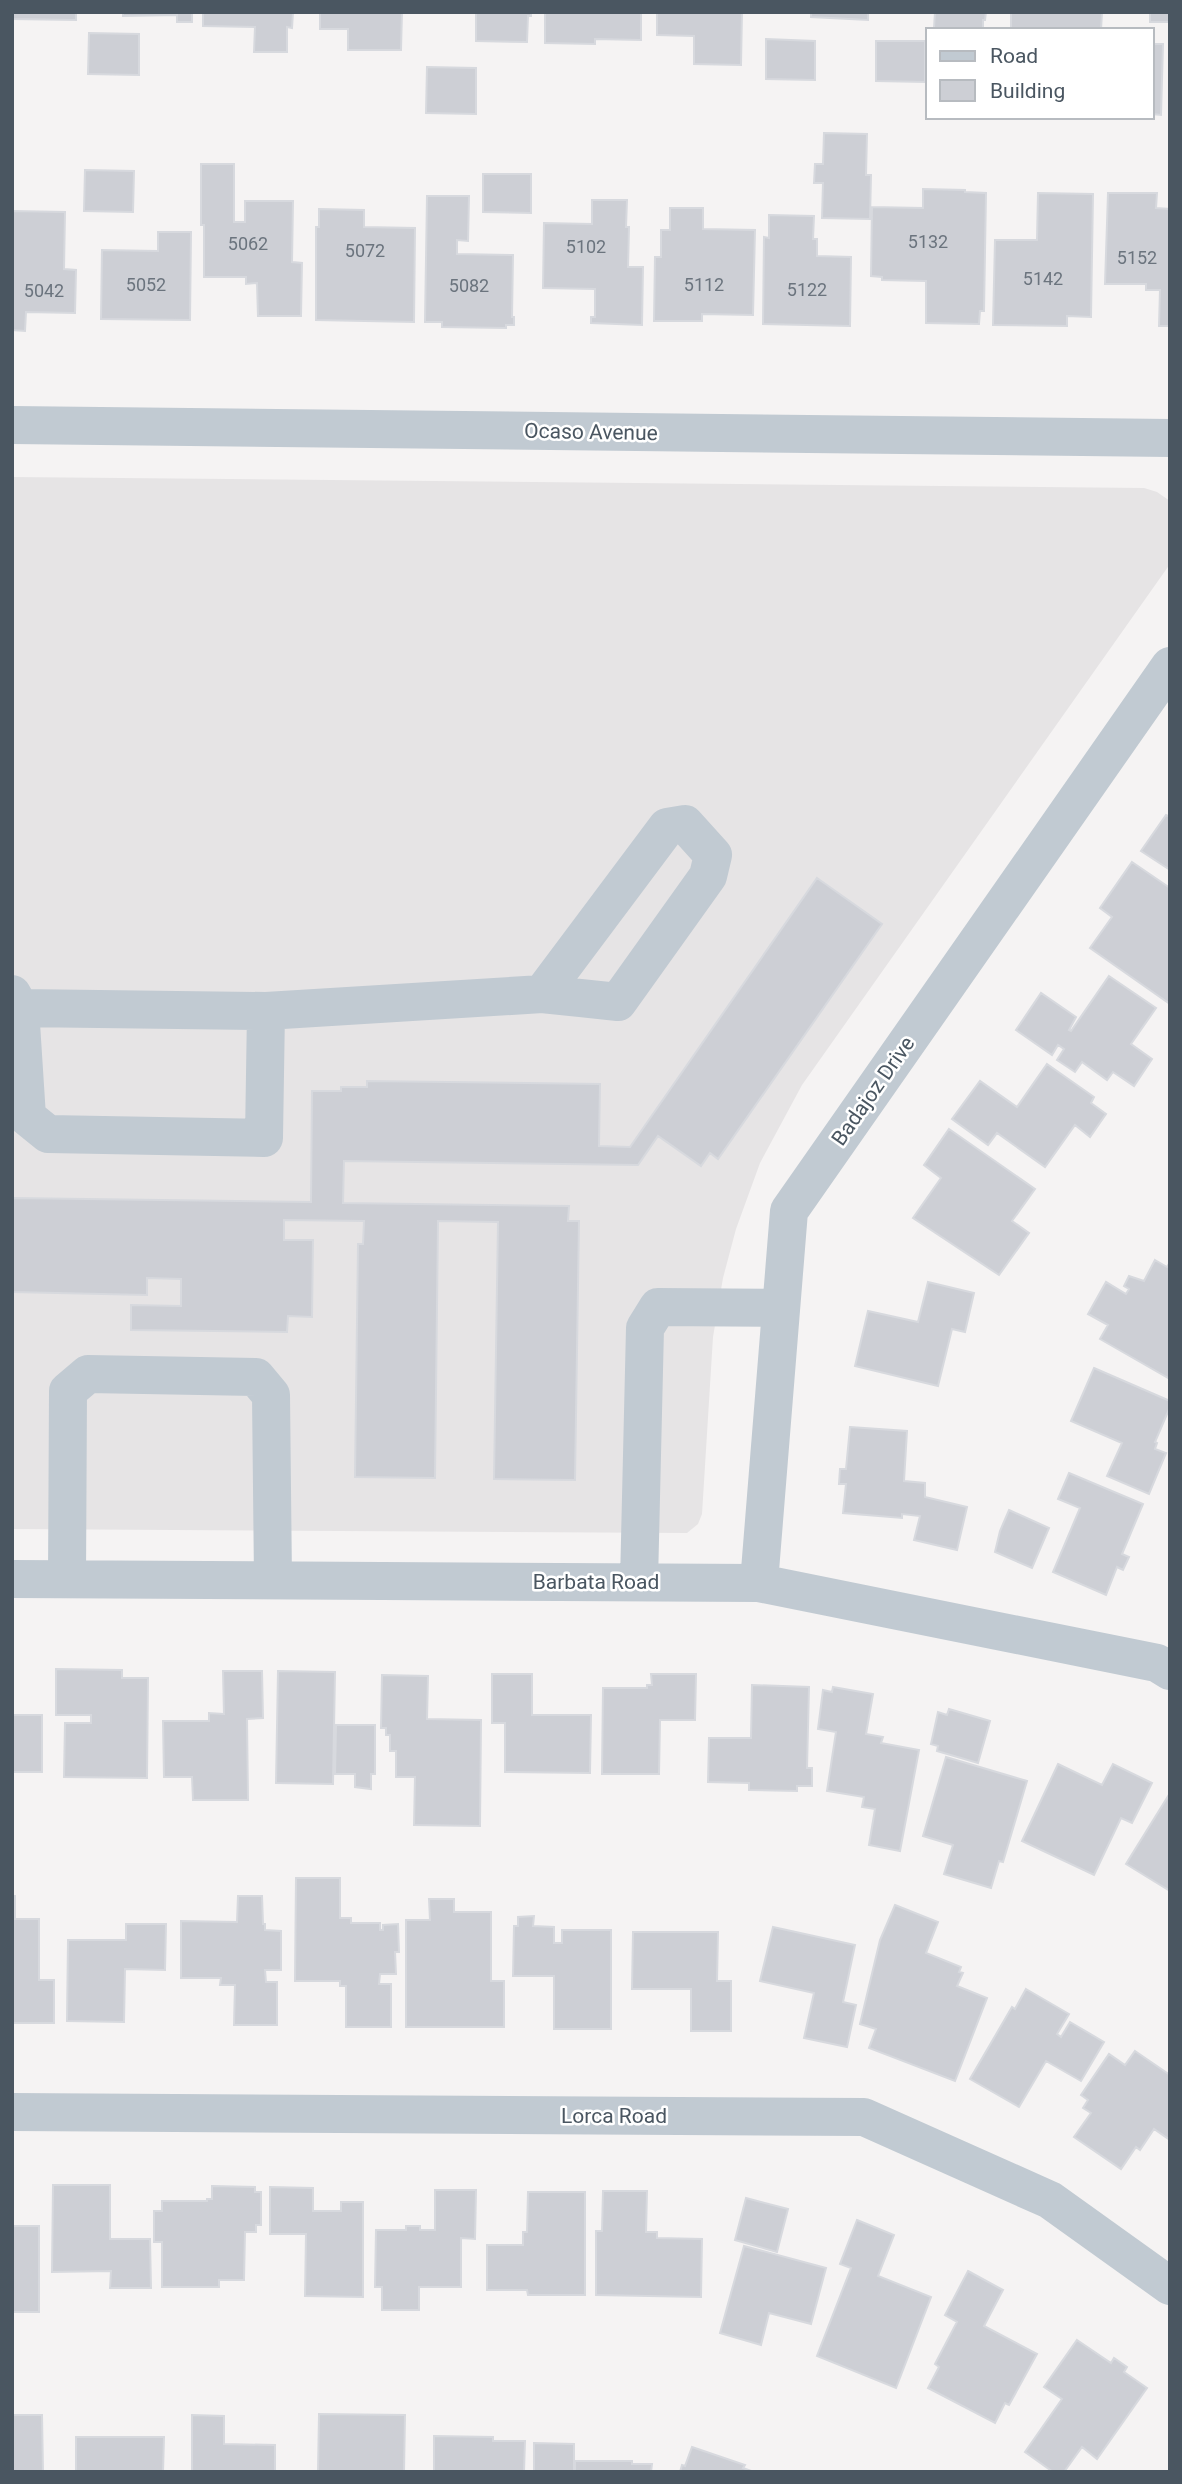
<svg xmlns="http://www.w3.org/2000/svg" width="1182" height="2484" viewBox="0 0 1182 2484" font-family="Roboto,sans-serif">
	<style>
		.education { fill: #e6e4e5 }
		.building { fill: #cdcfd5; stroke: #d7d9de; stroke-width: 2 }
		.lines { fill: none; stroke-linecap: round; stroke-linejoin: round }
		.minor { stroke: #c1cad2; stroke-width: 38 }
		.labels { text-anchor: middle; stroke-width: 5; stroke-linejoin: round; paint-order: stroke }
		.number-label { font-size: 18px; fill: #6b747e }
		.street-label { font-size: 21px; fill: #4a5661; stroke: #fff }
	</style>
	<rect width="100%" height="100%" fill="#f5f3f3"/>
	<!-- education -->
	<path class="education" d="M12 477 1144 488 1157 492 1170 501V564L802 1085 760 1163 736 1229 723 1278 713 1337 702 1514 698 1524 687 1533 12 1529Z"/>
	<!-- building -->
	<path class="building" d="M12 12H76V20L12 19Z
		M192 12V22H177V15L123 16V12Z
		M203 12H293L292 28 287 27V52H254L255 27 203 26Z
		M320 12H402L401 50H348V29H320Z
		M467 12H531V16H528L527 42 476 41V13Z
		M545 12H641V40L595 39V44L545 43Z
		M657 12H742L741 65 694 64V36L657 35Z
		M811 12H868V20L811 17Z
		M935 12H986L985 20H983V29L934 28Z
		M1011 12H1102L1101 30 1011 28Z
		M1150 12H1170V22H1150Z
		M89 33 139 34V75L88 74Z
		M766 39 815 41V80L766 79Z
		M876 41H925V82L876 81Z
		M1152 44H1163L1161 115 1152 114Z
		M427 67 476 68V114L426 113Z
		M824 133 867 134 866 175H871L870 219 822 218 823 183H814L815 164H823Z
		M201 164H234V222H245V201H293L292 262 302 263 301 316H258L257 283 246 284V277H204V225H201Z
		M85 170 134 171 133 212 84 211Z
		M483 174H531V213L483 212Z
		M923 189 965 190V192L986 193 984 311H980L979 324 926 323V281L882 280V277L871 276 872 207 923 208Z
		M1038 193 1093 194 1091 317 1067 316V326L993 325 995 240H1037Z
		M1108 193H1157L1156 208 1170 209V326H1159L1160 290H1146V284H1105Z
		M427 196H469L468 241 457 240V254L513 255 512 317H514V325H506V328L442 327V322H425Z
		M592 200H627L626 227H629L628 267H643L642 325 591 323V317H595V289L543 288 544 223 592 224Z
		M670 208H703V229L755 230 753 315 702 314V321H654L655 257H661V230H670Z
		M319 209 364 210V227L415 228 414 322 316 320V227H319Z
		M12 211 65 212 64 269 76 270 75 313 26 312 25 331 12 330Z
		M769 215 814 216 813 239H817V256L851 257 850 326 763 324 764 237 769 238Z
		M158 232H191L190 320 101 319 102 250 158 251Z
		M1166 815 1170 817V870L1141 851Z
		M1132 862 1170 888V1004L1090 948 1112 917 1100 908Z
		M817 878 882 924 718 1159 710 1153 701 1166 658 1136 638 1165 344 1161 343 1203 569 1206 568 1221H579L575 1480 494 1479 498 1222 438 1221 435 1478 355 1477 358 1244H363L364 1221 284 1220V1240H313L312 1317 288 1316 287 1332 131 1330V1305L181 1306V1279L147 1278V1295L12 1292V1198L311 1202 312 1091H341V1087H367V1081L600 1084 599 1146 630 1147Z
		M1109 976 1156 1008 1131 1044 1152 1059 1134 1086 1113 1072 1107 1080 1082 1062 1075 1072 1057 1060 1064 1049 1058 1045 1052 1055 1016 1030 1041 993 1076 1017 1069 1030 1071 1031Z
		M1047 1064 1094 1097 1091 1103 1106 1114 1090 1137 1075 1125 1045 1167 997 1133 988 1145 952 1119 980 1081 1017 1107Z
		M949 1129 1035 1189 1012 1221 1029 1233 999 1275 913 1218 941 1178 924 1165Z
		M1155 1260 1167 1267 1170 1262V1379L1100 1339 1108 1325 1088 1314 1106 1282 1126 1294 1129 1289 1124 1286 1129 1276 1144 1281Z
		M928 1282 974 1293 965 1332 952 1329 938 1386 855 1366 868 1311 918 1322Z
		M1094 1368 1170 1401V1407L1155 1442 1157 1443 1155 1449 1166 1453 1149 1494 1107 1476 1122 1443 1071 1421Z
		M850 1427 907 1431 904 1481 925 1483V1497L967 1507 957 1550 914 1540 920 1516 902 1514V1518L843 1513 846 1484H839L840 1469H846Z
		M1069 1473 1143 1504 1122 1554 1129 1557 1123 1570 1117 1567 1106 1595 1053 1572 1080 1508 1058 1499Z
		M1009 1510 1049 1528 1032 1568 995 1552 1000 1531Z
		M56 1669 122 1670V1678H148L147 1778 64 1777 65 1723H91V1715H56Z
		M223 1671H262L263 1718 247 1719 248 1800H193L192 1777H164L163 1721H209V1713L224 1714Z
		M278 1671 335 1672 333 1784 276 1783Z
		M492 1674H532V1715H591L590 1773 505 1772V1723H492Z
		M651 1674H696L695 1720H660L659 1774H602L603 1688H647V1685H652Z
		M382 1675 428 1676 427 1719 481 1720 480 1826 414 1825 415 1777H396V1751H390V1735H386V1728H381Z
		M752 1685 809 1687 807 1768H812V1786H797V1791L749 1790V1783L708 1782 709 1738H751Z
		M833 1687 873 1694 866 1734 883 1737 881 1743 919 1750 900 1851 869 1845 875 1809 862 1807 864 1797 827 1791 836 1732 818 1729 823 1690 832 1692Z
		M949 1709 990 1721 978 1763 937 1751 938 1746 931 1744 938 1712 947 1715Z
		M12 1715H42V1772H12Z
		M336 1725H375V1774H371V1789L355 1787V1774H335Z
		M946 1757 1027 1781 1003 1862 999 1861 991 1888 944 1874 953 1845 923 1836Z
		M1058 1764 1102 1785 1113 1764 1152 1783 1132 1823 1121 1818 1094 1875 1022 1841Z
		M1170 1793V1891L1126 1864Z
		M296 1878H340V1918H351V1923H380V1930H383V1925L398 1924 399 1952H395L396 1974H380L379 1984H391V2027H346V1986H340V1981H295Z
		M12 1896H15V1919H39V1980H54V2023H12Z
		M238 1896H262L263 1924H265V1930L281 1931V1970H265L266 1982H277V2025H234L235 1985H220L221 1978H181V1921L237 1922Z
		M429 1899H454V1912H491V1981H504V2027H406V1920H430Z
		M895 1905 938 1922 926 1953 961 1967 959 1972 963 1973 957 1986 987 1998 955 2081 869 2048 876 2029 860 2024 880 1940Z
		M534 1916 533 1926 554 1927V1943H562V1930H611V2029H554V1976H513L514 1926H518V1917Z
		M126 1924H166L165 1970 125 1969 124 2022 67 2021 68 1940H126Z
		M773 1927 855 1945 843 2002 856 2005 847 2047 804 2038 814 1993 760 1981Z
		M633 1932H718L717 1981H731V2031H691V1989H632Z
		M1026 1989 1069 2014 1057 2034 1061 2037 1070 2022 1104 2042 1081 2081 1046 2061 1019 2107 970 2079 1012 2007 1015 2009Z
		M1135 2051 1170 2075V2140L1154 2129 1140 2150 1136 2147 1121 2169 1074 2137 1091 2113 1083 2108 1088 2100 1081 2095 1109 2054 1125 2065Z
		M53 2185H110V2239H150L151 2288H110L111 2271 52 2272Z
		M212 2186 255 2187V2192H261V2225H256V2232H245L244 2280H219V2287H162V2242H154V2211H162V2201H207V2199H212Z
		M270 2187 313 2188V2211H341V2202H363V2297L305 2296 306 2234H270Z
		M435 2190H476L475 2239 461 2238V2287H419V2310H382V2287H375L376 2230H406V2226H420V2230H435Z
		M603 2191H647L646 2232H657V2238L702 2239 701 2297 596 2295V2231H602Z
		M528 2192H585V2295H528L527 2290H487V2245H523V2232H527Z
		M746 2198 788 2209 777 2252 735 2240Z
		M857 2220 894 2235 878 2276 931 2297 896 2388 817 2356 851 2268 840 2264Z
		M12 2226H39V2312H12Z
		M744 2246 826 2268 811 2324 769 2313 761 2345 720 2333Z
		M968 2271 1003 2290 984 2326 1037 2354 1009 2405 1005 2403 995 2423 928 2388 939 2367 935 2364 957 2322 945 2315Z
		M1077 2340 1111 2363 1114 2358 1127 2367 1124 2372 1147 2388 1097 2459 1082 2447 1064 2472H1053L1025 2452 1062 2399 1044 2387Z
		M319 2414 405 2415 404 2472H318Z
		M12 2415H42L43 2472H12Z
		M192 2415 224 2416V2444L275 2445V2472H192Z
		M434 2436 493 2437V2441H525L524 2472H434Z
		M76 2437H164L163 2472H76Z
		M534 2443 574 2444V2472H534Z
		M692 2447 745 2465 743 2468 754 2472H680L682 2465 685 2466Z
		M575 2461H632V2464H652L651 2472H575Z"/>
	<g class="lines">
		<!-- minor -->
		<path class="minor" d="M12 425 1170 438
			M12 994 20 1008 27 1117 48 1134 264 1138 266 1011 20 1008
			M266 1011 542 994 618 1002 708 876 713 855 685 824 667 827 542 994
			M12 1579 759 1583 1157 1663 1170 1671
			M67 1579 68 1391 88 1374 256 1377 271 1395 273 1580
			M639 1582 645 1328 658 1307 781 1308
			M759 1583 789 1211 1170 666
			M12 2112 864 2117 1050 2200 1170 2286"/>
	</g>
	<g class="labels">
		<!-- number labels -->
		<g class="number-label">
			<text x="928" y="248">5132</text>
			<text x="248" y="250">5062</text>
			<text x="586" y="253">5102</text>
			<text x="365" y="257">5072</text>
			<text x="1137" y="264">5152</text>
			<text x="1043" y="285">5142</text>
			<text x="146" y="291">5052</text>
			<text x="704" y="291">5112</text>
			<text x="469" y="292">5082</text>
			<text x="807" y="296">5122</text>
			<text x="44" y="297">5042</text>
		</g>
		<!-- street labels -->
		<g class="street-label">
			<text transform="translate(591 432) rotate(1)" y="7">Ocaso Avenue</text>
			<text transform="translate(873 1091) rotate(-55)" y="7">Badajoz Drive</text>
			<text x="596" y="1589">Barbata Road</text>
			<text x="614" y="2123">Lorca Road</text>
		</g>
	</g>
	<!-- border -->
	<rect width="1182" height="2484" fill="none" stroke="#4a5661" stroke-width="28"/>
	<!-- legend -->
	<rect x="926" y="28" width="228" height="91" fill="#ffffff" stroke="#b7bbc0" stroke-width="2"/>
	<rect x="940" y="51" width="35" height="10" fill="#c1cad2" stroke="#b7bbc0" stroke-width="2"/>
	<text x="990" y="63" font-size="21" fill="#4a5661">Road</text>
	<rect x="940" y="80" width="35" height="21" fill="#cdcfd5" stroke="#b7bbc0" stroke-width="2"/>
	<text x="990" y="98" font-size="21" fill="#4a5661">Building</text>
</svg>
